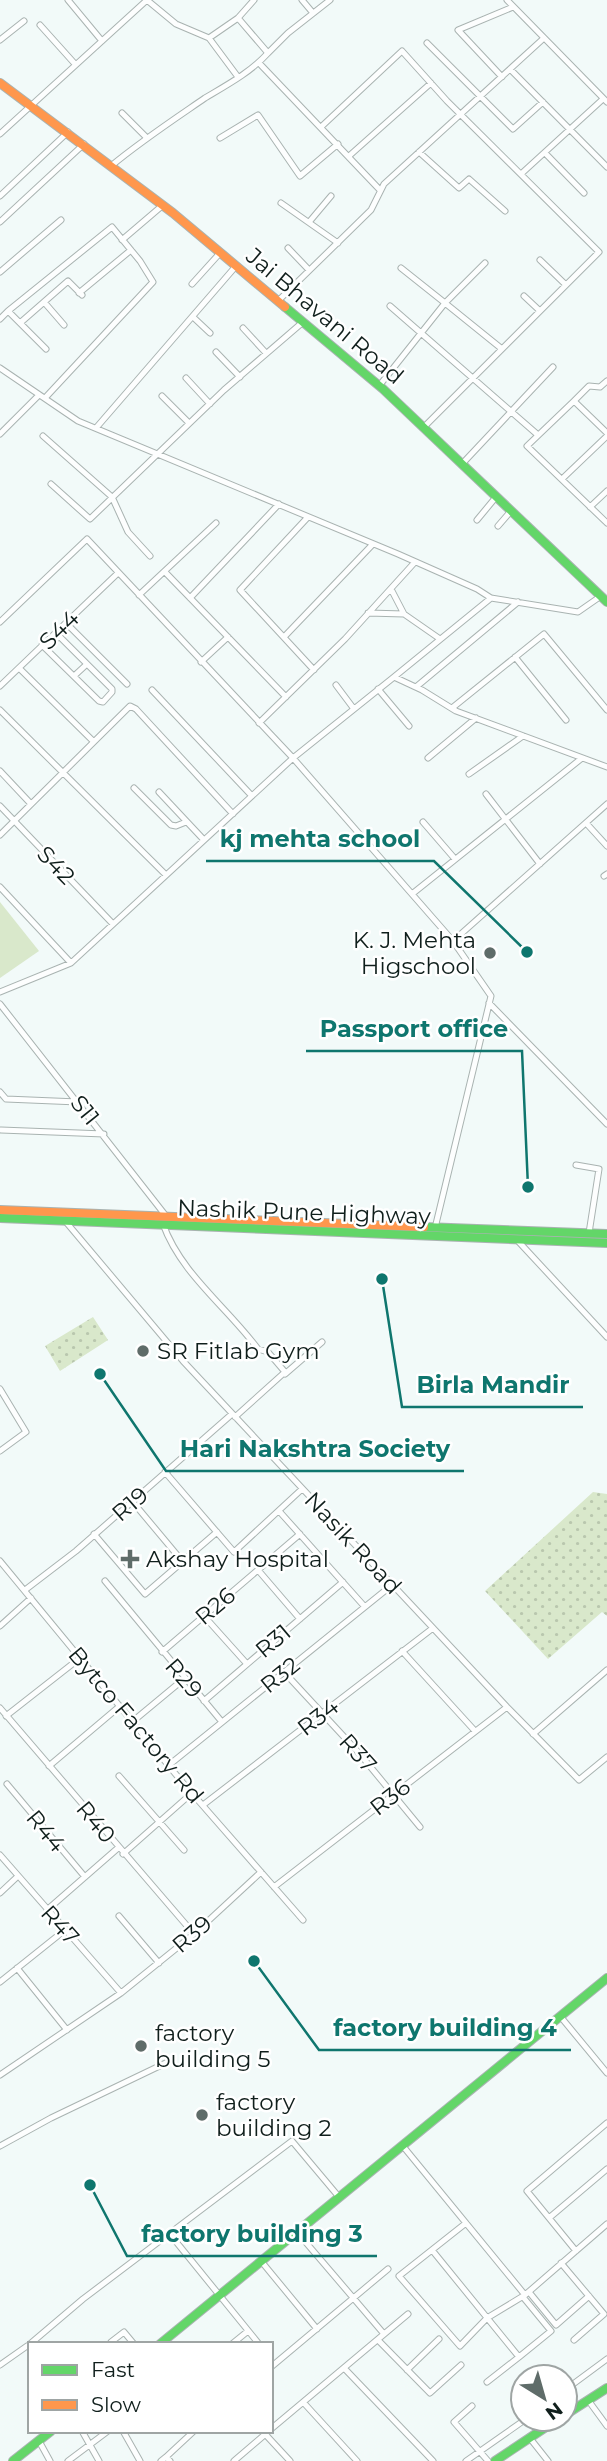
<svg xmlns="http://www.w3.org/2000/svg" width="607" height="2461" viewBox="0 0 607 2461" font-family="Montserrat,sans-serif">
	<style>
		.green { fill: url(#green-dots) }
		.pitch { fill: #d9e8cb }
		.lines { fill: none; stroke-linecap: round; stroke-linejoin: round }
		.street-casing { stroke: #a9b3b1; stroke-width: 7 }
		.fast-casing { stroke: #a9b3b1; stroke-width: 10 }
		.slow-casing { stroke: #a9b3b1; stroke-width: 10 }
		.street { stroke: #fdfefe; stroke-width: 5 }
		.fast { stroke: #63d668; stroke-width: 8 }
		.slow { stroke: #ff974d; stroke-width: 8 }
		.poi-dot { fill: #5f6c69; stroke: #fff; stroke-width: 2.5 }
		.labels { text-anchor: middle; stroke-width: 5; stroke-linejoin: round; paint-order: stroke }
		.street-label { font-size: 23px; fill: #101f1c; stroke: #fff }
		.poi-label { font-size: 23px; fill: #101f1c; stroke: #fff; text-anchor: start }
		.leader { fill: none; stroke: #0f766e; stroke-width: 2.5 }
		.callout-dot { fill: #0f766e; stroke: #fff; stroke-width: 2.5 }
		.callout-label { font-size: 24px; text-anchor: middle; font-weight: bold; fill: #0f766e; stroke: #fff; stroke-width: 5; stroke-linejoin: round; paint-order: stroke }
	</style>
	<defs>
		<pattern id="green-dots" width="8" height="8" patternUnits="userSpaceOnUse" patternTransform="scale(1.75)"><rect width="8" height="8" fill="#d9e8cb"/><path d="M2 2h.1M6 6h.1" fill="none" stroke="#b9c7ae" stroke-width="1.8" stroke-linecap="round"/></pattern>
	</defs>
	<rect width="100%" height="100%" fill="#f2faf9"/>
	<!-- green -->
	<path class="green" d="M93 1317 108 1340 60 1371 45 1346Z
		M593 1492 607 1494V1616L602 1612 548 1659 485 1591Z"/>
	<!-- pitch -->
	<path class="pitch" d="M0 902 39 951 0 978Z"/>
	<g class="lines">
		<!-- street casing -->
		<g class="street-casing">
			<path id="street" d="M68 0 102 41
				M302 0 313 13
				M507 0 607 102
				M238 18 254 0
				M40 25 75 64
				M0 40 24 21
				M427 43 513 129 543 102
				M268 53 288 33 330 0
				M259 63 380 190
				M510 69 607 167
				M502 77 458 30 513 7
				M122 113 146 137
				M321 127 402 51 447 101 599 252 424 427
				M0 134 147 0 176 24 209 38
				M220 138 258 115 300 176 338 144
				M419 152 459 188 469 179 505 211
				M545 153 584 193
				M349 156 431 83
				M111 166C141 141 173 120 205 98 227 85 251 72 268 53L238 18 209 38 238 77
				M521 174 603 99
				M0 196 68 132
				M281 203 338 243
				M310 221 331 196
				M0 222 84 144
				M122 240 163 205
				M288 248 309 270
				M540 260 566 285
				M401 268 445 303 485 263
				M0 272 61 220
				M192 284 220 253
				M79 293 131 250
				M524 296 540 311
				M278 301 371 210 384 184 544 38
				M44 302 64 325
				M390 306 538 435
				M8 311 112 227 140 261 153 282 45 398
				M193 317 210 333
				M0 319 8 311 46 349
				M20 323 68 281 82 295
				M243 328 266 353
				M216 352 240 377
				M0 368 78 421 398 554 477 589 491 598 578 612 601 596
				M186 378 210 404
				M379 386 445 303 502 349
				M162 396 189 423
				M574 401 589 386 600 387 607 381
				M96 428 236 266
				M607 433 574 401 527 446 607 523
				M0 434 39 395
				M43 436 112 497 128 532 150 556
				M462 464 553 367
				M562 479 607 436
				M51 484 90 519 224 390 303 322
				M590 507 607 491
				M308 517 240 590 314 670
				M477 520 496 497
				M498 526 511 511
				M165 572 286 697
				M391 589 404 614
				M139 595 216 523
				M190 598 279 504
				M368 613 404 614 440 639
				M0 622 87 539 293 758 71 963 0 992
				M66 623 127 684
				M284 637 373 544
				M42 645 99 701 103 702 112 692V689L56 633
				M46 649 59 636
				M515 657 566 720
				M201 662 228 637
				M19 668 93 741
				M74 676 87 664
				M394 677 491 598
				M336 685 354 709
				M0 686 118 573
				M416 687 518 602
				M378 689 409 726
				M152 690 252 796
				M452 708 544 634 607 710
				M0 710 166 875
				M259 723 345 639 415 562
				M428 758 476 718
				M0 771 31 804
				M469 774 523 736
				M134 788 171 825 176 826 186 822
				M159 792 204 840
				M486 794 540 864
				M0 806 113 924
				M423 822 455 859
				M586 823 607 846
				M0 835 130 706 136 709 233 814
				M604 876 607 874
				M0 887 71 963
				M412 894 582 758
				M453 941 293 758 394 677 422 690 456 711 607 767
				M489 1003 607 1124
				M0 1004 166 1216
				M0 1092 6 1099 78 1102
				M1 1130 104 1134
				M576 1165 599 1169 589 1233
				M66 1222 183 1361 507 1707 579 1780 607 1757
				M163 1224C181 1274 227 1307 258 1349L268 1352 285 1372 235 1417
				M435 1228 491 996 453 941 607 804
				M518 1241 607 1337
				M285 1374 322 1342
				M0 1389 26 1432 0 1451
				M165 1472 234 1552 302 1489
				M132 1501 183 1562
				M279 1511 365 1607
				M94 1534 145 1594 217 1532
				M0 1561 183 1783 303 1920
				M258 1570 300 1619
				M105 1581 222 1722
				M25 1590 76 1551 232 1414
				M204 1616 247 1664
				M0 1626 31 1598
				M402 1651 475 1731
				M162 1652 300 1534
				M284 1672 359 1753 420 1827
				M204 1701 343 1582
				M0 1708 194 1934
				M6 1716 80 1658
				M132 1722 185 1678
				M533 1734 607 1670
				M169 1765 392 1585
				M49 1766 120 1706
				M119 1776 184 1850
				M7 1784 85 1877
				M203 1805 433 1628
				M123 1854 192 1793
				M0 1855 121 1993
				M274 1887 507 1707
				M0 1893 17 1877
				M47 1910 118 1848
				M119 1916 159 1963
				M17 1968 67 2030
				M0 1982 65 1930
				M560 2016 607 2073
				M0 2075 121 1993 194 1934 261 1872
				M402 2145 525 2295 487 2318 460 2346 399 2276 466 2223
				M0 2146 51 2118 172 2060
				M549 2218 607 2169
				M297 2232 384 2334
				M169 2233 259 2344
				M432 2250 519 2357 487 2382
				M576 2251 527 2191 607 2123
				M261 2261 317 2329
				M561 2263 604 2314 574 2340
				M529 2292 556 2325 589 2296
				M525 2295 607 2224
				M378 2340 430 2393 461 2365
				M30 2344 83 2299 292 2141 339 2197
				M113 2344 111 2342 124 2332 134 2344
				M232 2344 248 2331
				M519 2357 551 2331 523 2297
				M0 2365 27 2346
				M271 2367 388 2269
				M344 2368 433 2461
				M407 2370 439 2339
				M565 2390 607 2359
				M588 2400 607 2426
				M303 2402 357 2461
				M472 2406 454 2422 488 2461
				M271 2429 408 2314
				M82 2431 99 2461
				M123 2431 140 2461
				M265 2434 290 2461
				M529 2437 548 2461
				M39 2441 50 2461
				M166 2457 194 2431
				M68 2461 108 2431
				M161 2461 166 2457 170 2461
				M234 2461 269 2431
				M466 2461 526 2419"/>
		</g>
		<!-- fast casing -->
		<g class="fast-casing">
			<path id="fast" d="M285 307 383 389 607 602
				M0 1218 607 1243
				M424 1227 607 1234
				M160 2344 607 1978
				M565 2415 607 2388
				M13 2461 51 2431
				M495 2461 558 2419"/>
		</g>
		<!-- slow casing -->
		<g class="slow-casing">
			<path id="slow" d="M0 83 173 213 285 307
				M0 1210 424 1227"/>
		</g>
		<!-- street -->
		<use href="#street" class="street"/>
		<!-- fast -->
		<use href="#fast" class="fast"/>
		<!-- slow -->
		<use href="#slow" class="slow"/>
	</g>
	<!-- markers -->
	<g class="poi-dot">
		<circle cx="490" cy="953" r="7"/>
		<circle cx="143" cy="1351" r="7"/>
		<path d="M126.5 1548.5h7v7h7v7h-7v7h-7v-7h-7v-7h7z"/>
		<circle cx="141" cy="2046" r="7"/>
		<circle cx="202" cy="2115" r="7"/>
	</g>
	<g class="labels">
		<!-- street labels -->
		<g class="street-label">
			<text transform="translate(325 316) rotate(40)" y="8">Jai Bhavani Road</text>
			<text transform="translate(59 630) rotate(-44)" y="8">S44</text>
			<text transform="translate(56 865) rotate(46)" y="8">S42</text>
			<text transform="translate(85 1110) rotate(51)" y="8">S11</text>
			<text transform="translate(304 1212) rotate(2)" y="8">Nashik Pune Highway</text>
			<text transform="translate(130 1504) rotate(-41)" y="8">R19</text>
			<text transform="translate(353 1543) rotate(47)" y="8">Nasik Road</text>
			<text transform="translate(215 1606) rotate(-40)" y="8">R26</text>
			<text transform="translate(273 1641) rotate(-40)" y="8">R31</text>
			<text transform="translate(280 1675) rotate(-39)" y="8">R32</text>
			<text transform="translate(184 1678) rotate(49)" y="8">R29</text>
			<text transform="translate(318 1717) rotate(-38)" y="8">R34</text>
			<text transform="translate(136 1725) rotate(50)" y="8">Bytco Factory Rd</text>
			<text transform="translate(358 1753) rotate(48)" y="8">R37</text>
			<text transform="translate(390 1797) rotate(-38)" y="8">R36</text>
			<text transform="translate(96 1822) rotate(50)" y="8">R40</text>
			<text transform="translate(46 1831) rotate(50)" y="8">R44</text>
			<text transform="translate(60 1925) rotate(48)" y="8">R47</text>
			<text transform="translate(192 1934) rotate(-41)" y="8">R39</text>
		</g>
		<!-- poi labels -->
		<g class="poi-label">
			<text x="476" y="948" text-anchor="end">K. J. Mehta<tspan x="476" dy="26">Higschool</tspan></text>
			<text x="157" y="1359">SR Fitlab Gym</text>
			<text x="146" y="1567">Akshay Hospital</text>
			<text x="155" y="2041">factory<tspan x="155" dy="26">building 5</tspan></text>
			<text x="216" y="2110">factory<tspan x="216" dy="26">building 2</tspan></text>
		</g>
	</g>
	<!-- callouts -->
	<path class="leader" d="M527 952L434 861H206M528 1187L522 1051H306M382 1279L402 1407H583M100 1374L166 1471H464M254 1961L319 2050H571M90 2185L127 2256H377"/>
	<g class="callout-dot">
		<circle cx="527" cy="952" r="7"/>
		<circle cx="528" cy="1187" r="7"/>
		<circle cx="382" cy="1279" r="7"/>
		<circle cx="100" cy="1374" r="7"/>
		<circle cx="254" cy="1961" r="7"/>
		<circle cx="90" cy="2185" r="7"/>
	</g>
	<g class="callout-label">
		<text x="320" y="847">kj mehta school</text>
		<text x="414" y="1037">Passport office</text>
		<text x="493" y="1393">Birla Mandir</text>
		<text x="315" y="1457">Hari Nakshtra Society</text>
		<text x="445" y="2036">factory building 4</text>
		<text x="252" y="2242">factory building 3</text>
	</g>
	<!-- legend -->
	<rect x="28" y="2342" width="245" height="91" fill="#ffffff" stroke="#9fa5a4" stroke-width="2"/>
	<rect x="42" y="2365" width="35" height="10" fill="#63d668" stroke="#9fa5a4" stroke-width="2"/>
	<text x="91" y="2377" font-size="21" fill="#101f1c">Fast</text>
	<rect x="42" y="2400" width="35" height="10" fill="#ff974d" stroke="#9fa5a4" stroke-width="2"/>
	<text x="91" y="2412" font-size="21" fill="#101f1c">Slow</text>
	<!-- north arrow -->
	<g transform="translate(544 2398) rotate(143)"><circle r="33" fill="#ffffff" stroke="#9fa5a4" stroke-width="2"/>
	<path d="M0-5L12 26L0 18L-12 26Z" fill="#5f6c69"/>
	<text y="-10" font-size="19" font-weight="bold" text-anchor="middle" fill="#101f1c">N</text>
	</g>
</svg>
